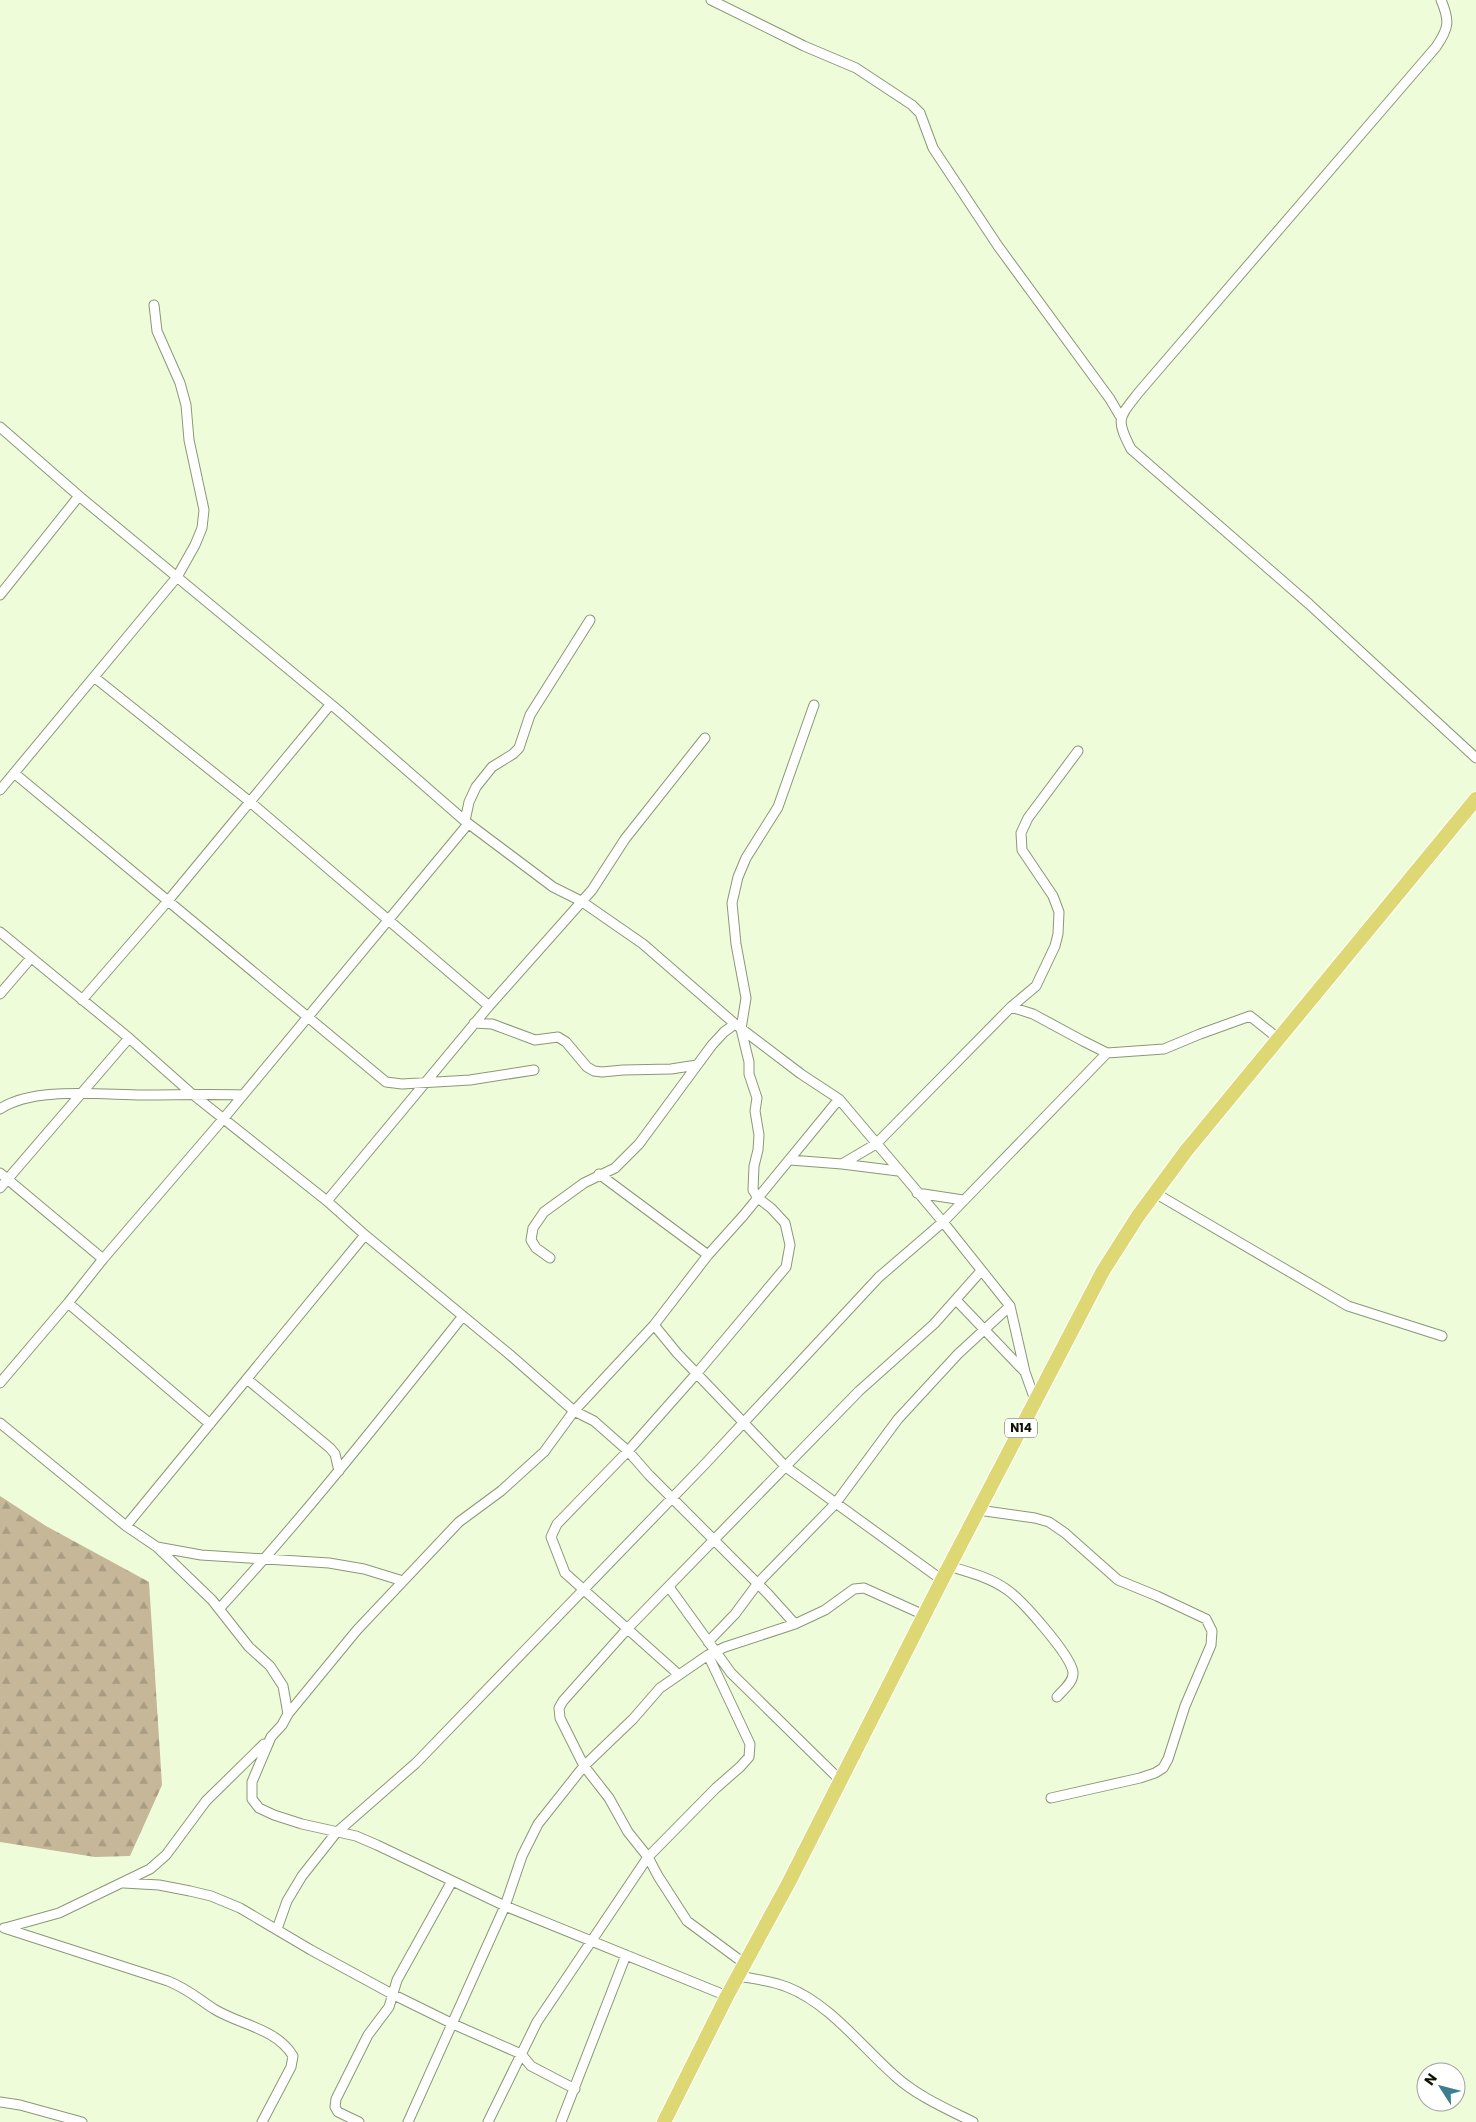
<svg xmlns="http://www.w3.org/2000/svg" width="1476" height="2122" viewBox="0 0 1476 2122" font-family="Poppins,sans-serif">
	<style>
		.forest { fill: url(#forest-firs) }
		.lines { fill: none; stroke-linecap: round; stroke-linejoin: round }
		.minor-casing { stroke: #8b9778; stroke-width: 11 }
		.primary-casing { stroke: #fff; stroke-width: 16 }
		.minor { stroke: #fff; stroke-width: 9 }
		.primary { stroke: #ddd774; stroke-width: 14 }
		.labels { text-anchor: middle; stroke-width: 5; stroke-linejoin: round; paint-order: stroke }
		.shield { fill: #fff; stroke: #565951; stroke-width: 1 }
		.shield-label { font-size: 12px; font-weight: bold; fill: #0e1207 }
	</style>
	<defs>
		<pattern id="forest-firs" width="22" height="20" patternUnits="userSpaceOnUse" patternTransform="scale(1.25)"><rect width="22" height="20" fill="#c5b798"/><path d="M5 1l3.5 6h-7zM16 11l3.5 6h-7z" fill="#a89c82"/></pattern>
	</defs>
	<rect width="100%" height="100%" fill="#effcda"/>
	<!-- forest -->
	<path class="forest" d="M0 1496 46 1526 149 1582 162 1785 130 1856 95 1857 0 1842Z"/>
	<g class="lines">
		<!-- minor casing -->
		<g class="minor-casing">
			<path id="minor" d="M711 0 804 46 856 68 912 105 920 113 933 148 998 246 1110 399 1120 416
				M1441 0C1450 21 1449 28 1436 47L1139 392C1119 418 1115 418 1131 449L1309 604 1476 758
				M0 427 79 496 339 711 465 821 553 887 581 901 643 944 735 1024 801 1074 839 1099 943 1222 1010 1306 1025 1372 1035 1400
				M0 595 79 496
				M94 677 249 801 489 1006
				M1078 751 1028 818 1021 833 1022 850 1053 896 1059 912 1058 934 1055 946 1036 986 1011 1007 1033 1014 1083 1041 1107 1053 1164 1049 1200 1034 1250 1016 1279 1039
				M14 773 386 1082 402 1084 470 1080 534 1070
				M0 790 177 577 195 545 202 528 204 510 189 440 186 405 180 383 157 331 154 305
				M465 821 469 802 476 787 492 767 513 754 519 748 530 715 590 620
				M0 932 129 1038 191 1093 327 1201 365 1235 509 1354 574 1411 594 1421 628 1451 649 1475 768 1594 795 1624
				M0 994 31 958
				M82 1000 167 902 330 705
				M474 1023 492 1024 535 1040 558 1037 566 1042 587 1067 594 1071 602 1072 623 1070 671 1069 697 1065
				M0 1109C33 1086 103 1095 143 1095 176 1095 209 1094 243 1095
				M790 1160 842 1164 898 1171
				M842 1164 876 1144 1011 1007
				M0 1173 103 1259
				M599 1174 708 1255
				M0 1188 129 1038
				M917 1193 963 1200
				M1155 1193 1348 1306 1442 1336
				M327 1201 489 1006 592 890 625 839 705 738
				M550 1258 536 1248 531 1240 533 1228 544 1212 584 1183 615 1168 639 1144 712 1045 724 1032 735 1024
				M957 1301 1025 1372
				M68 1303 210 1424
				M654 1325 677 1353 786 1467 942 1580
				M247 1379 330 1448 335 1454 339 1471
				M0 1383 68 1303 103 1259 224 1118 468 824
				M0 1423 126 1526 157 1547 212 1600 249 1647 270 1666 283 1686 288 1714 282 1725 271 1737 252 1782V1799L259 1808 274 1815 302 1824 356 1836 377 1845 505 1906 727 1996
				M978 1510 1035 1518 1049 1522 1065 1533 1118 1580 1157 1596 1206 1619 1212 1631 1211 1645 1185 1706 1168 1759 1163 1768 1155 1773 1140 1778 1051 1798
				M126 1526 365 1235
				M157 1547 201 1555 329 1563 364 1569 403 1581
				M949 1566C968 1572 989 1577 1006 1589 1021 1599 1070 1654 1073 1672 1074 1682 1063 1690 1057 1697
				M669 1587 731 1673 840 1780
				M219 1609C305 1516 383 1416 463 1316
				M708 1642 735 1614 758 1583 835 1504 898 1419 958 1354 1010 1306
				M678 1674 565 1573 551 1537 557 1524 628 1451 697 1373 786 1267 790 1245 785 1223 771 1208 758 1198 753 1190 754 1166 758 1150 759 1135 755 1111 757 1098 749 1074V1062L741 1029 746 998 736 944 732 903 738 877 746 858 778 807 814 705
				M288 1714 357 1630 459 1522 501 1491 544 1452 574 1411 654 1325 708 1255 743 1216 839 1099
				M124 1883 159 1885 190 1891 211 1896 240 1908 311 1950 392 1994 453 2024 521 2054 531 2066 575 2089
				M4 1928 168 1981C188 1989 197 1998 214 2009 240 2025 276 2028 293 2056L291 2067 262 2122
				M5 1928 59 1913 150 1869 166 1855 206 1801 264 1744
				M277 1929 287 1901 302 1876 336 1833 416 1763 705 1464 879 1277 943 1222 1107 1053
				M745 1964 687 1921 658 1876 648 1857 628 1832 609 1798 584 1766 560 1718 559 1708 563 1701 628 1628 859 1391 934 1324 981 1271
				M739 1976C754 1979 772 1981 787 1987 829 2003 862 2047 895 2076 917 2096 947 2109 973 2122
				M0 2102 20 2105 82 2122
				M359 2122 338 2112 335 2107 336 2099 368 2035 389 2007 397 1980 452 1881
				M408 2122 505 1906 522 1856 538 1824 584 1766 633 1719 660 1688 708 1655 725 1647 795 1624 825 1610 854 1589 864 1588 924 1615
				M488 2122 537 2022 648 1857 716 1788 740 1767 749 1757 750 1744 708 1655
				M561 2122 626 1955"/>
		</g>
		<!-- primary casing -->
		<g class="primary-casing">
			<path id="primary" d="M664 2122 727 1996 788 1884 942 1580 1103 1271 1138 1216 1186 1151 1476 799"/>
		</g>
		<!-- minor -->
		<use href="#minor" class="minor"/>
		<!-- primary -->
		<use href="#primary" class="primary"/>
	</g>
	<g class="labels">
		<!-- shield labels -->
		<rect class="shield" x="1005" y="1418.5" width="32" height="19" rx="4"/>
		<g class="shield-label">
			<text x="1021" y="1432">N14</text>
		</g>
	</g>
	<!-- north arrow -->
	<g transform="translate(1441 2087) rotate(306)"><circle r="24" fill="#ffffff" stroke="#9fa09c"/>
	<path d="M0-4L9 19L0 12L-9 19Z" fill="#3c7e90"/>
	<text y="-8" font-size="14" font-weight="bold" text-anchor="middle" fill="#0e1207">N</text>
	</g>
</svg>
